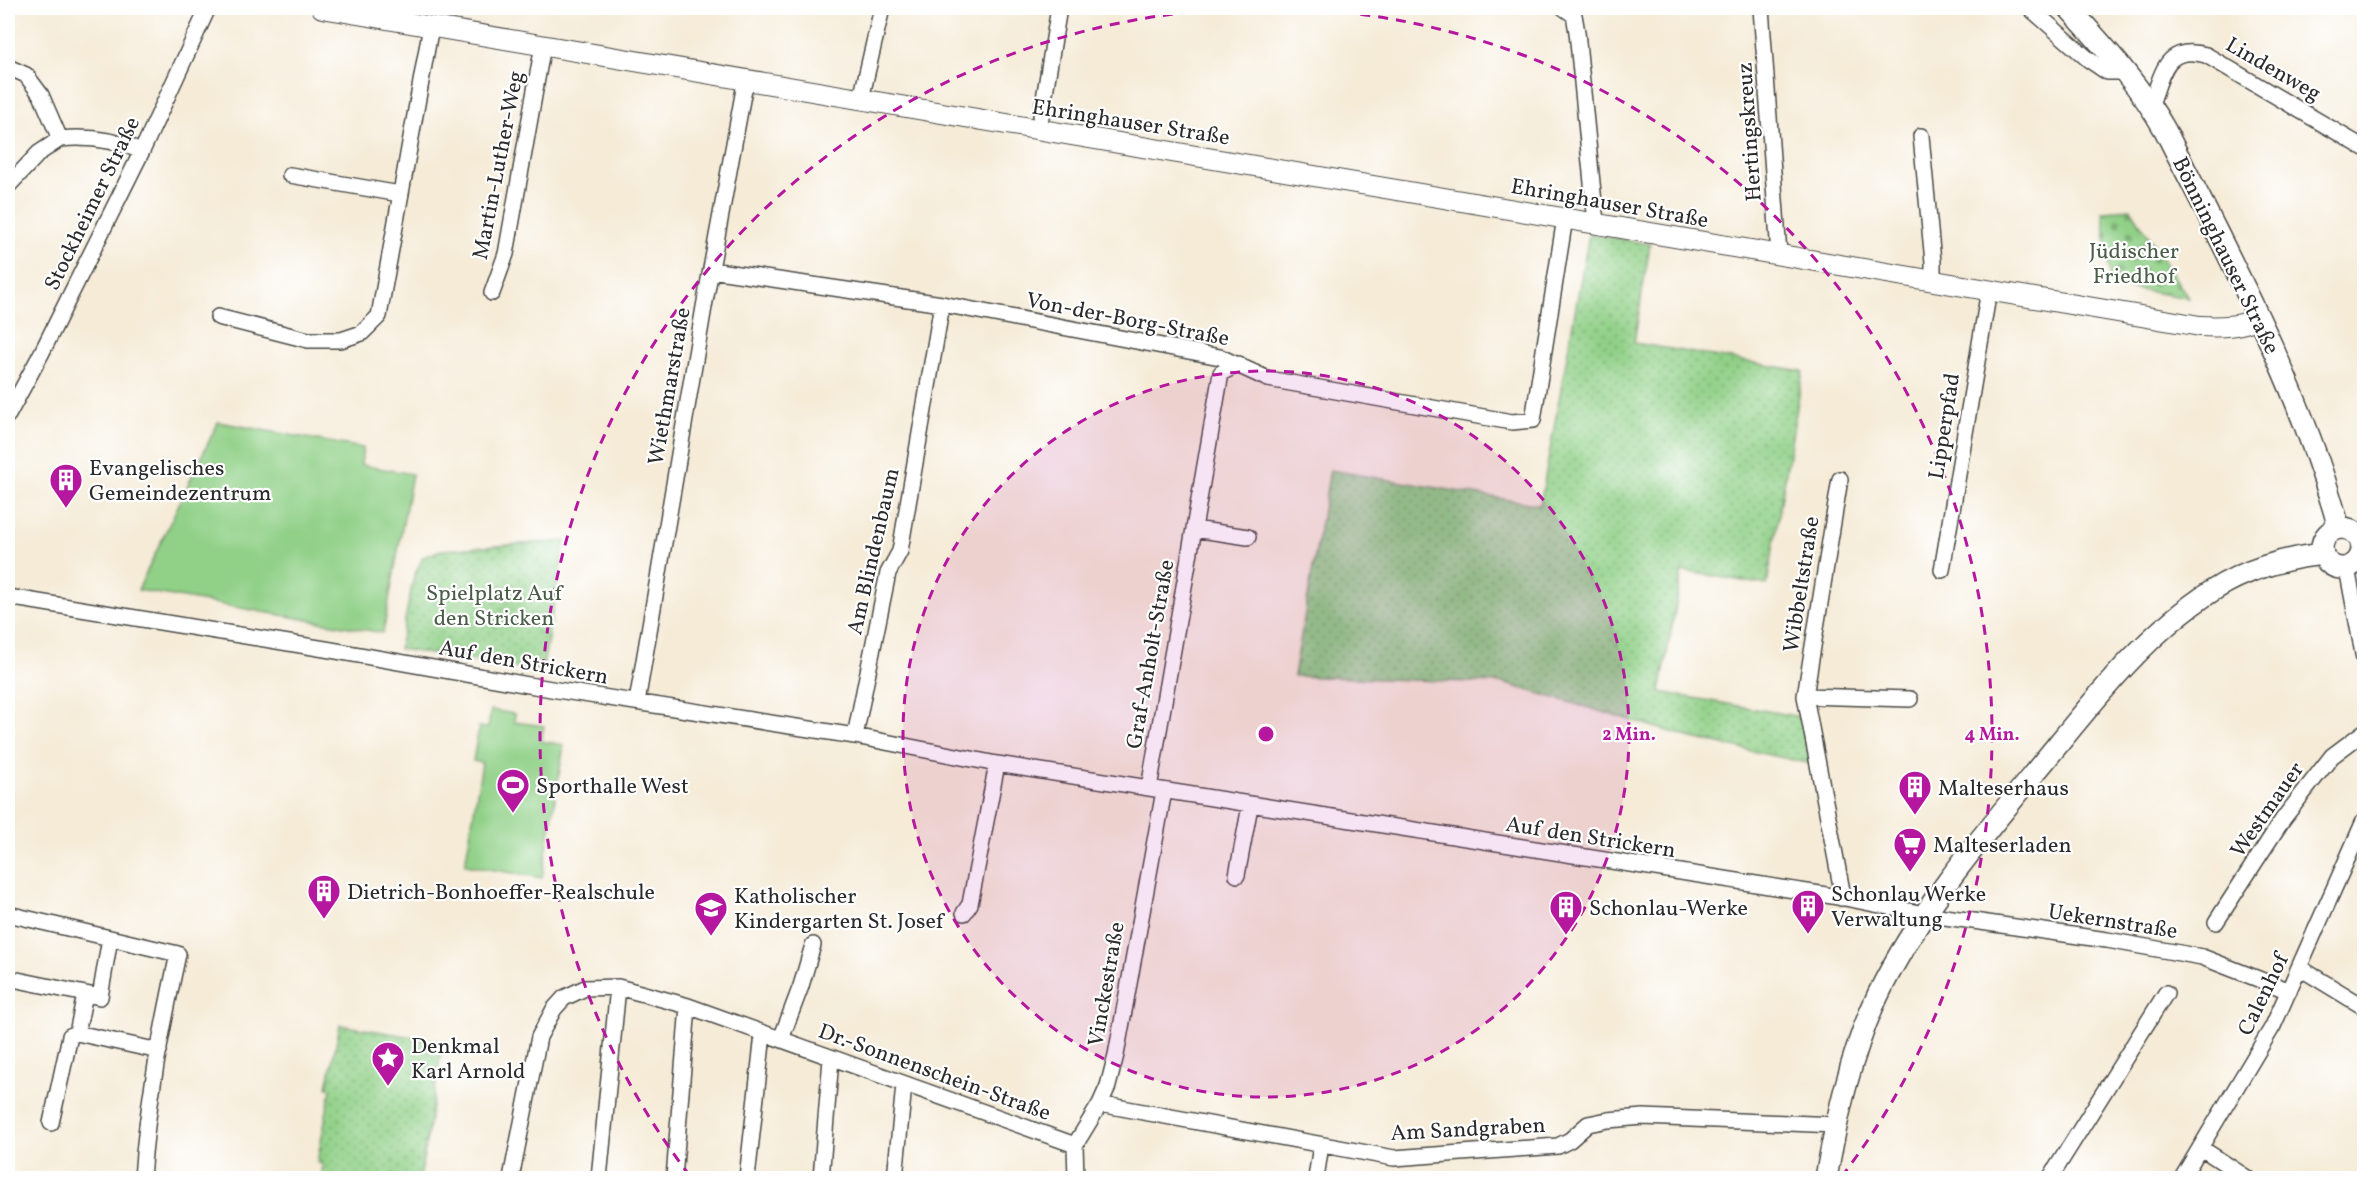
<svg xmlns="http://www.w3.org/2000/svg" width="2372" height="1186" viewBox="0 0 2372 1186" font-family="Vollkorn,serif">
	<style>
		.green { fill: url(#green-dots); stroke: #5e7e59; stroke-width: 1.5 }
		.cemetery { fill: url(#cemetery-stones); stroke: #5e7e59; stroke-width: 1.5 }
		.pitch { fill: #90d087; stroke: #5e7e59; stroke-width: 1.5 }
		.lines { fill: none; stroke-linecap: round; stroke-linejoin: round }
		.minor-casing { stroke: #494845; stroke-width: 18 }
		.tertiary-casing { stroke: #494845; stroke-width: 22 }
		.secondary-casing { stroke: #494845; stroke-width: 24 }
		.minor { stroke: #fff; stroke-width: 15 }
		.tertiary { stroke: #fff; stroke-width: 20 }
		.secondary { stroke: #fff; stroke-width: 21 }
		.rail { stroke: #2b2b2b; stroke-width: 4.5 }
		.ring { fill: none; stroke: #b5179e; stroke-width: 3; stroke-dasharray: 10 8 }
		.labels { text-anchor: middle; stroke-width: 4.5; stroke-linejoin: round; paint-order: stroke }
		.street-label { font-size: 22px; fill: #2b2b2b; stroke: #fff }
		.park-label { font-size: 22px; fill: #495d47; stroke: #fff }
		.poi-label { font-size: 22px; fill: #2b2b2b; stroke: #fff; text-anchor: start }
		.centre { fill: #b5179e; stroke: #fff; stroke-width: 3 }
		.ring-label { font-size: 18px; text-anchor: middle; font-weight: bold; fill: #b5179e; stroke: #fff; stroke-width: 4.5; stroke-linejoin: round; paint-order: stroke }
	</style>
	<defs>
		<pattern id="green-dots" width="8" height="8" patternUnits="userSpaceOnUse" patternTransform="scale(1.5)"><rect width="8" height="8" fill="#90d087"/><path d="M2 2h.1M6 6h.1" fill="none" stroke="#76a96f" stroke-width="1.8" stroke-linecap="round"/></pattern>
		<pattern id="cemetery-stones" width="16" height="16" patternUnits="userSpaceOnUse" patternTransform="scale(1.5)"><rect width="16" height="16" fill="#90d087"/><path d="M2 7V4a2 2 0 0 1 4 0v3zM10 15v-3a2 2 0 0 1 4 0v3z" fill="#76a96f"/></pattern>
	</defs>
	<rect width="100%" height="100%" fill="#fff"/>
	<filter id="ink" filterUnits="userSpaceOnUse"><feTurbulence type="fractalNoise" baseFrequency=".0167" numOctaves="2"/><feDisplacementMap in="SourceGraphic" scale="12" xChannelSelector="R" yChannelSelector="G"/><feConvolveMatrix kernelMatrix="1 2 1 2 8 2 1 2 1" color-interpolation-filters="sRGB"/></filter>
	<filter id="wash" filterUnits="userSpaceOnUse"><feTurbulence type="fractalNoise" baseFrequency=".008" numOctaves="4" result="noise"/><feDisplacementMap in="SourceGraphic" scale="24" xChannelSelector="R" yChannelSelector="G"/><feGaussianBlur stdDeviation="1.35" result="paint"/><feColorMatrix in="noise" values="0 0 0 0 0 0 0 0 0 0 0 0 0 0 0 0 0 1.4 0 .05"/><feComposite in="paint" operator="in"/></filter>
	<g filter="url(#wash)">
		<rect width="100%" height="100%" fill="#f5ebd7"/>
		<!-- green -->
		<path class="green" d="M1589 234 1650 244 1634 343 1803 371 1767 585 1682 571 1660 692 1801 717 1811 764 1692 738 1503 683 1294 676 1330 470 1540 505Z
			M565 541 542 672 399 649 414 576 423 557 441 550Z
			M340 1025 443 1042 420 1178H321L323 1165 317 1162 331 1089 327 1087Z"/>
		<!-- cemetery -->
		<path class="cemetery" d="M2131 209 2188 298 2110 285 2103 211Z"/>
		<!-- pitch -->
		<path class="pitch" d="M218 422 363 448 361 465 412 474 383 633 138 590Z
			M491 710 515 714 514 722 544 726 541 741 564 745 542 878 465 865 482 763 473 761 479 727 488 728Z"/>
	</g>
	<g filter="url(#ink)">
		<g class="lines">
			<!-- minor casing -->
			<g class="minor-casing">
				<path id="minor" d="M1564 8 1574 15 1577 32 1596 223
					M1761 8 1779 254
					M2030 8 2088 59 2107 72H2127
					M8 67 26 75 41 95 60 139C89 136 115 140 142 151
					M861 99 882 8
					M2151 104C2163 73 2165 44 2206 55L2364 148
					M1039 129 1059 8
					M1921 136 1933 262V281
					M290 175 400 194
					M8 186 39 153 60 139
					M711 270 942 304 1220 357 1268 379 1512 422 1533 420 1565 218
					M492 293 506 254 543 45
					M218 317 308 340H341L362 333 379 316 431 26
					M8 415 41 354 142 151 208 8
					M1840 479 1805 696 1842 891 1841 898
					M1194 529 1248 537
					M2347 568 2364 659
					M1942 570 1989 290
					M8 597 331 650 557 690 855 736 997 764 1845 898 1924 914 2107 940 2202 957 2289 991
					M1805 696 1910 699
					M637 702 704 307 746 78
					M855 736 888 573 900 551 942 304
					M1149 788 1221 373 1239 364
					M1237 875 1250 806
					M964 913 970 904 997 764
					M8 914 178 954C162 1028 147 1103 142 1178
					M2216 922 2283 819 2332 756 2364 732
					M2300 968 2364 1007
					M8 978 100 997 110 938
					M77 1033 159 1051
					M781 1039 801 986 813 945
					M1100 1104 1394 1158 1558 1146 1570 1140 1588 1124 1608 1120 1643 1117 1836 1125
					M51 1123 70 1036 77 1033 85 994
					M2201 1148 2247 1178
					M511 1178 539 1037 554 1009 564 998 585 988 618 987 688 1006 1075 1145
					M599 1178 618 987
					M674 1178 688 1006
					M747 1178 763 1034
					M821 1178 831 1059
					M895 1178 904 1085
					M1076 1178 1075 1145 1100 1104 1108 1086 1116 1055 1164 791
					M1316 1178 1321 1145
					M2050 1178 2166 993
					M2182 1178 2273 1026 2364 821"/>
			</g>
			<!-- tertiary casing -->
			<g class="tertiary-casing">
				<path id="tertiary" d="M322 8 2200 326C2221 327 2239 327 2259 318"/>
			</g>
			<!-- secondary casing -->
			<g class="secondary-casing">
				<path id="secondary" d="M2069 8C2104 47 2139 84 2165 130 2230 259 2301 388 2339 528
					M2322 548a20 20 0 1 1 40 0a20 20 0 1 1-40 0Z
					M1826 1178C1837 1117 1851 1052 1878 995 1920 908 1985 833 2046 759 2096 698 2145 634 2212 591 2244 570 2285 558 2323 554"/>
			</g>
			<!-- minor -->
			<use href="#minor" class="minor"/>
			<!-- tertiary -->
			<use href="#tertiary" class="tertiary"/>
			<!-- secondary -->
			<use href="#secondary" class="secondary"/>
			<!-- rail -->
			<path class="rail" d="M2351 8 2364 15"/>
		</g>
	</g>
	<!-- distance rings -->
	<circle cx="1266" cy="734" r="363" fill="#b5179e" fill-opacity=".12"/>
	<g class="ring">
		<circle cx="1266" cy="734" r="363"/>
		<path d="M690 1176A726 726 0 1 1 1842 1176"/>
	</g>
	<!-- icons -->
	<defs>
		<g id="building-pin" transform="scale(1.725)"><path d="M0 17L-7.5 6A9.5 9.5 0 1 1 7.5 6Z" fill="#b5179e" stroke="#fff"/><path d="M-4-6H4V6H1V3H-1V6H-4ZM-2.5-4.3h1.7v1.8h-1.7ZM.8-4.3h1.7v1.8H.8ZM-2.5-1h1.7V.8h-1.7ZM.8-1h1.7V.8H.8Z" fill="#fff"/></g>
		<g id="stadium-pin" transform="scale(1.725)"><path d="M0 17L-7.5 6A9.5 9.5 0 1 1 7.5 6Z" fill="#b5179e" stroke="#fff"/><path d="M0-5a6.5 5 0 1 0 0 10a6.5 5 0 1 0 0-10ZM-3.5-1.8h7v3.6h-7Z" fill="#fff"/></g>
		<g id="supermarket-pin" transform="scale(1.725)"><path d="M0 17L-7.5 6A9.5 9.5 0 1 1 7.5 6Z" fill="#b5179e" stroke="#fff"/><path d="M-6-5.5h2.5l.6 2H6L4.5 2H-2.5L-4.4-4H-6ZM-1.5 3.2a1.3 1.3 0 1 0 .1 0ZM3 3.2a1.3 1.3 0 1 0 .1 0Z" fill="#fff"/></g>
		<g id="school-pin" transform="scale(1.725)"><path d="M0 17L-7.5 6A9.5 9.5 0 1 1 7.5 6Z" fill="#b5179e" stroke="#fff"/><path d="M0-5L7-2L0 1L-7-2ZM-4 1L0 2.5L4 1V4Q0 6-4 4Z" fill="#fff"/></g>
		<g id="sight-pin" transform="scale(1.725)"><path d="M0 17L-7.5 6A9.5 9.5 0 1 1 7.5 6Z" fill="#b5179e" stroke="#fff"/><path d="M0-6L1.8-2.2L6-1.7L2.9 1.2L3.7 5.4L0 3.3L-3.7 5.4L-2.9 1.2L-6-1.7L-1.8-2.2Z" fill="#fff"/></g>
	</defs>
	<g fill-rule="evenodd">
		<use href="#building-pin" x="66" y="480"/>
		<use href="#stadium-pin" x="513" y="785"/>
		<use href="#building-pin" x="1915" y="787"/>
		<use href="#supermarket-pin" x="1910" y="844"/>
		<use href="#building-pin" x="324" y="891"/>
		<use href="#building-pin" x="1808" y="906"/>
		<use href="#building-pin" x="1566" y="907"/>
		<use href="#school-pin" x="711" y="908"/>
		<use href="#sight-pin" x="388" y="1058"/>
	</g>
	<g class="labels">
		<!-- street labels -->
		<g class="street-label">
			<text transform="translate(2274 68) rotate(30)" y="8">Lindenweg</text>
			<text transform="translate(1131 121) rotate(9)" y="8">Ehringhauser Straße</text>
			<text transform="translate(1748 132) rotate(-94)" y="8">Hertingskreuz</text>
			<text transform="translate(497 165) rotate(-79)" y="8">Martin-Luther-Weg</text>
			<text transform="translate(1610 202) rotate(10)" y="8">Ehringhauser Straße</text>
			<text transform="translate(91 203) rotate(-64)" y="8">Stockheimer Straße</text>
			<text transform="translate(2227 255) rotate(64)" y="8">Bönninghauser Straße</text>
			<text transform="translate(1128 318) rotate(11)" y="8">Von-der-Borg-Straße</text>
			<text transform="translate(668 386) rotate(-80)" y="8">Wiethmarstraße</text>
			<text transform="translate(1943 426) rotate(-81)" y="8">Lipperpfad</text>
			<text transform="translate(872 551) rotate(-77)" y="8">Am Blindenbaum</text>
			<text transform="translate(1800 584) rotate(-81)" y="8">Wibbeltstraße</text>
			<text transform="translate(1149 654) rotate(-80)" y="8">Graf-Anholt-Straße</text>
			<text transform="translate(524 661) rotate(10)" y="8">Auf den Strickern</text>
			<text transform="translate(2266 809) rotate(-55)" y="8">Westmauer</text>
			<text transform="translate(1591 836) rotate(9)" y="8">Auf den Strickern</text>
			<text transform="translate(2113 920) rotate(9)" y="8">Uekernstraße</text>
			<text transform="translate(1105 984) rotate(-80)" y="8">Vinckestraße</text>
			<text transform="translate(2262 994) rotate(-64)" y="8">Calenhof</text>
			<text transform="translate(935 1071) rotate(20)" y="8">Dr.-Sonnenschein-Straße</text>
			<text transform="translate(1468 1128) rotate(-3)" y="8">Am Sandgraben</text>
		</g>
		<!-- park labels -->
		<g class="park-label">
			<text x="2134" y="258">Jüdischer<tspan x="2134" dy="25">Friedhof</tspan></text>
			<text x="494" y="600">Spielplatz Auf<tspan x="494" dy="25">den Stricken</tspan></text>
		</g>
		<!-- poi labels -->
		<g class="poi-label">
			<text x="89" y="475">Evangelisches<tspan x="89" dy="25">Gemeindezentrum</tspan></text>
			<text x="536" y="793">Sporthalle West</text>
			<text x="1938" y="795">Malteserhaus</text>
			<text x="1933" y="852">Malteserladen</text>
			<text x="347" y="899">Dietrich-Bonhoeffer-Realschule</text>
			<text x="1831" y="901">Schonlau Werke<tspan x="1831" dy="25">Verwaltung</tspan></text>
			<text x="734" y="903">Katholischer<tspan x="734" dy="25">Kindergarten St. Josef</tspan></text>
			<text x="1589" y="915">Schonlau-Werke</text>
			<text x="411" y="1053">Denkmal<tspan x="411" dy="25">Karl Arnold</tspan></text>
		</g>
	</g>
	<circle cx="1266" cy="734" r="9" class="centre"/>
	<g class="ring-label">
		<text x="1629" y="740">2 Min.</text>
		<text x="1992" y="740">4 Min.</text>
	</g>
	<!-- margin -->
	<rect width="2372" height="1186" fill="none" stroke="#fff" stroke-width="30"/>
</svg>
